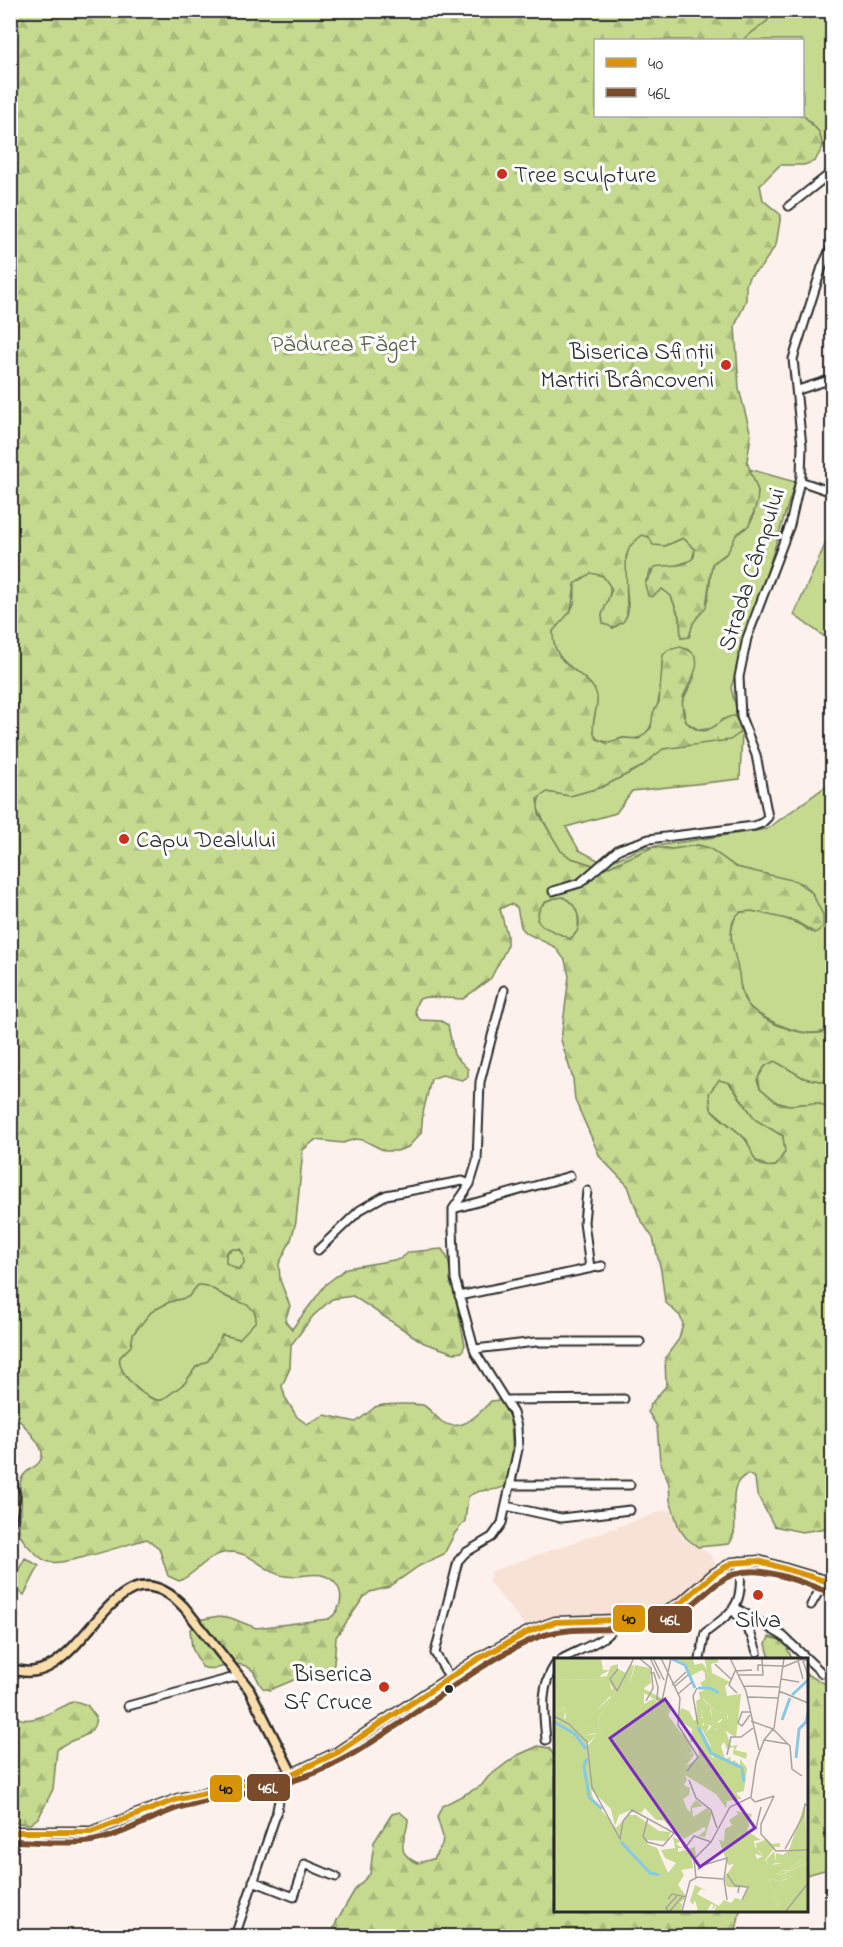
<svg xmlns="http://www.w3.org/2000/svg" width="843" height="1947" viewBox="0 0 843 1947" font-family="'Indie Flower',sans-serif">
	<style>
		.built { fill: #f8e1d5 }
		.green { fill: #c5da8f; stroke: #78825d; stroke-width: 1.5 }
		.forest { fill: url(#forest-firs); stroke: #78825d; stroke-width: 1.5; fill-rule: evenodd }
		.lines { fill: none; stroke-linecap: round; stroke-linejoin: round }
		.minor-casing { stroke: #2b2b2b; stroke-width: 11 }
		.major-casing { stroke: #2b2b2b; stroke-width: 13 }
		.minor { stroke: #fff; stroke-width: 7 }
		.major { stroke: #faddab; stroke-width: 8 }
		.bus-1-casing { stroke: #fff; stroke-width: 10 }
		.bus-2-casing { stroke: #fff; stroke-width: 10 }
		.bus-1 { stroke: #d89406; stroke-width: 6 }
		.bus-2 { stroke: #7a4b2a; stroke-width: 6 }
		.poi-dot { fill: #c8321e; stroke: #fff; stroke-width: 2 }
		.bus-dot { fill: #2b2b2b; stroke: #fff; stroke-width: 2 }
		.labels { text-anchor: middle; stroke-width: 6; stroke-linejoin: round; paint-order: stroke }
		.poi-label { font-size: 24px; fill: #2b2b2b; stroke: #fff; text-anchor: start }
		.park-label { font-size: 24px; fill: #596049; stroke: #fff }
		.street-label { font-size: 24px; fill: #2b2b2b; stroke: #fff }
		.inset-river { fill: none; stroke: #86c9e7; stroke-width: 3 }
		.inset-road { fill: none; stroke: #a8a29f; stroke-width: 1.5 }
		.view { fill: #7b2cbf; fill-opacity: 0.15; stroke: #7b2cbf; stroke-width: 3 }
		.inset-edge { fill: none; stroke: #2b2b2b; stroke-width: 3 }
		.line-badge { stroke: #fff; stroke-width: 2 }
		.badge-label { font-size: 16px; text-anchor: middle; font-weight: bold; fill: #fff }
		.pale-badge-label { font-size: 16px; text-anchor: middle; font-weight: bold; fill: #111 }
	</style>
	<defs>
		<pattern id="forest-firs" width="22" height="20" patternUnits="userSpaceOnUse" patternTransform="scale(1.5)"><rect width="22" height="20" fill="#c5da8f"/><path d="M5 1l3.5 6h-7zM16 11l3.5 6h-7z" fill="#a9bb7c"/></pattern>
	</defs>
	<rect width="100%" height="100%" fill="#fcf1ec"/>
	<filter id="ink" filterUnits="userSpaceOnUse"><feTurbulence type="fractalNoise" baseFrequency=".0167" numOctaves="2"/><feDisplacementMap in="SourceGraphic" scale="12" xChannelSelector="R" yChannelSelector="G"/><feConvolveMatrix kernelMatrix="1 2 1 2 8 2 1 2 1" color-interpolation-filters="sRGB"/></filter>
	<g filter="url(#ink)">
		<!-- built -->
		<path class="built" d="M666 1510 672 1511 683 1539 710 1554 715 1564 712 1570 694 1587 653 1611 627 1615H557L526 1626 488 1581 492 1571Z"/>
		<!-- green -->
		<path class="green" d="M773 11H832V132L823 147 819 132 803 115 802 40H742L767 21Z
			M749 469 795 482 731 688 742 731 740 779 632 791 616 813 566 827 579 850 605 864 642 848 767 829 829 784 832 770V1021C824 1050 761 1020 748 1005 742 998 730 946 731 937 731 930 734 920 737 914 753 905 798 921 811 932L817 904 812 893 804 884 736 867 709 848 698 845 673 849 653 847 609 867 596 866 571 858 558 849 537 807 540 796 547 792 570 796 602 787 641 767 662 749 722 740 740 733 739 722 723 719 715 728 699 730 686 722 682 702 694 678V658L662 659C663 676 658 729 641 737 636 740 629 738 623 738 612 740 609 745 597 739 587 725 600 710 596 694 592 674 548 665 553 632 555 620 571 616 574 603 576 597 574 590 575 584L591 573C619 573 610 600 602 615L613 628C620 624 627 620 628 611 629 591 615 540 645 535L665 546 683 538 695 549 692 560 669 568 651 570 646 581 655 594 662 589 671 596 680 619 681 638 689 637 693 623 708 599 712 564 725 555 736 535 746 528 753 518 758 491Z
			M832 529V642L794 615Z
			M563 897C579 905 579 914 578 931L570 939 542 927 537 920C538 903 548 898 563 897Z
			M775 1061 804 1078 832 1083V1111L818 1103 790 1105 778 1103 760 1088 758 1076 768 1063Z
			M718 1080H727L756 1120 783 1136 785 1152 776 1166 768 1167 753 1159 747 1140 711 1109 709 1093Z
			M225 1259a10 10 0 1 1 20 0a10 10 0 1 1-20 0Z
			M198 1285C209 1284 215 1291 225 1296 237 1303 257 1302 256 1321L240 1339 222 1335 208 1361 196 1367 185 1383 162 1400C146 1403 115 1371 120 1357L131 1346 133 1334 151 1312 169 1302 188 1297Z
			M25 1558 39 1566 24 1595 10 1586Z"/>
		<!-- forest -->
		<path class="forest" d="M11 11H773L767 21 742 40H596V116L803 115 819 132 823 147 815 161 804 165H780L760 185 763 200 781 215 776 245 761 267 749 277 746 285V300L735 326 739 389 751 435 747 462 758 491 757 503 749 525 736 535 728 552 712 564 706 607 693 623 689 637 681 638 680 619 671 596 662 589 652 597 648 596 645 584 655 567C668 564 683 569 694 557L695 549 683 538 665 546 653 545 649 537 642 535 630 546 626 557 627 615 623 622 613 628 603 623 602 615 612 589 603 576 591 573 575 584 571 611 553 631C552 668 582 668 595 690 603 705 586 724 597 739L608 744 622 738 639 739 651 728 653 713 659 702 663 655 668 650 680 647C714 655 686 685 683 698 681 707 683 714 686 722 710 745 716 716 734 716L739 722 740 733 730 740 663 749 641 767 602 787 570 796 547 792 537 799 539 814 561 851 571 858 596 866 609 867 653 847 673 849 698 845 709 848 736 867 796 881 812 893 823 915V927L815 933 795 921 752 911 740 912C723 926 735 952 738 969 741 982 739 995 748 1005 764 1023 802 1038 826 1032L832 1021V1083L804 1078 775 1061 765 1066 757 1080 760 1088 778 1103 789 1105 818 1103 832 1111V1527L802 1532 774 1526 757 1494 755 1478 748 1474C720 1486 745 1525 729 1544L698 1547 686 1538 679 1528 670 1500 669 1484 660 1461 657 1426 648 1412 650 1405 666 1386 665 1358 679 1339 683 1324 680 1316 665 1302 661 1270 653 1238 639 1217 628 1186 600 1157 575 1100 573 1079 561 1040 569 976 565 960 555 947 526 933 521 927 517 907 510 904 500 909 507 935V947L491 978 463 999 426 997 419 999C414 1007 413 1014 421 1020L441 1021 448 1025 454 1055 468 1069V1077L462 1080 442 1075 431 1079 423 1113 421 1133 408 1147 397 1151H385L363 1140 355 1139 343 1143 315 1140 303 1150 296 1221 291 1240 279 1264 280 1280 290 1306 285 1321 292 1329 326 1284 347 1268 400 1259 409 1252 442 1249 448 1259 465 1345 462 1352 454 1353 424 1343 353 1296 332 1299 313 1316 291 1345 290 1368 282 1386 285 1397 297 1417 307 1424 325 1415 356 1422C363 1417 369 1412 375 1407 382 1403 414 1404 423 1405 430 1409 435 1416 441 1421 460 1435 480 1413 491 1401L502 1400C516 1423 513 1458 508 1484 497 1494 480 1486 468 1497L465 1521 455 1533 444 1554 419 1566 389 1587 370 1592 364 1597 336 1637 334 1664 330 1671 303 1676 270 1690 263 1688C258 1683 257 1676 253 1671 238 1655 218 1674 202 1667L192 1648 190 1629 203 1619 219 1616 231 1618 256 1628 328 1619C345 1610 346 1584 325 1576 311 1571 295 1580 280 1575 262 1569 251 1552 230 1552 207 1553 197 1574 179 1581L168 1576 159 1548 147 1539C128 1544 64 1566 49 1562 41 1560 37 1554 31 1549 16 1536 18 1526 21 1508 23 1499 18 1489 21 1480 25 1467 43 1468 42 1453 41 1442 19 1421 11 1410ZM563 897C579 905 586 928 570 939L542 926 537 920C538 903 548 898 563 897ZM719 1080 730 1083 756 1120 783 1136 785 1152 776 1166C748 1170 756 1150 744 1138 734 1127 721 1121 711 1109L709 1093ZM230 1249H240L243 1253 244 1264 239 1270 226 1263V1253ZM198 1285C209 1284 215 1291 225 1296 237 1303 257 1302 256 1321L239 1339 222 1335 208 1361 196 1367 185 1383 162 1400C146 1403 115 1371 120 1357L131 1346 133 1334 151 1312 169 1302 188 1297Z
			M769 1637 784 1641 792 1659H770L766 1644Z
			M806 1674 826 1684 832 1694V1868L806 1875Z
			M10 1696 15 1716C30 1728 59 1707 75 1701L87 1705 96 1717C94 1743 69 1735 57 1750L53 1789 39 1817 30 1824 17 1823 11 1818Z
			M538 1746 549 1748 555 1757V1910H740L735 1936H331L337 1920 356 1888 370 1874 374 1842 392 1814 400 1812 408 1819C408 1838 391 1852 418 1863L433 1859 442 1845 443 1837 437 1817 442 1806 481 1786 488 1777 516 1756Z"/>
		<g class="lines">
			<!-- minor casing -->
			<g class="minor-casing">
				<path id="minor" d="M789 206 832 172
					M798 390 832 379
					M800 481 832 492
					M553 891 580 883 619 849 649 839 754 826 762 823 768 817 756 755 741 717 739 677 747 638 790 525 801 476 802 446 793 359 822 267 832 245
					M587 1191 584 1222 590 1268
					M453 1209 570 1176
					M318 1250 360 1210 386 1195 462 1181 470 1184
					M459 1296 602 1266
					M475 1349 536 1342H640
					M506 1400 624 1399
					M511 1485H630
					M506 1506 561 1518 630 1510
					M811 1605 825 1581
					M736 1608 783 1636 822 1673
					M734 1611 751 1635 757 1652
					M562 1659C579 1649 612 1640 618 1620
					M700 1659 705 1633C739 1607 742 1605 740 1561
					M449 1677 435 1653 458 1561 465 1553 492 1537 502 1523 518 1449 517 1427 513 1413 475 1352 455 1279 453 1229V1209L470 1184 477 1161 480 1082 504 990
					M128 1706 239 1676
					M546 1740C544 1715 539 1688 555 1665
					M253 1881 294 1897 305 1864 336 1877
					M235 1936 276 1815 284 1776"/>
			</g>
			<!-- major casing -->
			<g class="major-casing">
				<path id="major" d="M10 1475 15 1497 10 1524
					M10 1668C84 1699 110 1529 184 1607L249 1689 292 1774
					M10 1832H91L178 1799 292 1774 338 1752 478 1659 530 1631 555 1622 618 1620 659 1614 681 1603 714 1574 732 1563 759 1561 832 1583"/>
			</g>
			<!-- minor -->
			<use href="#minor" class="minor"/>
			<!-- major -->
			<use href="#major" class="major"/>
			<!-- bus-1 casing -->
			<g class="bus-1-casing">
				<path id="bus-1" d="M10 1832H91L178 1799 292 1774 338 1752 478 1659 530 1631 555 1622 618 1620 659 1614 681 1603 714 1574 732 1563 759 1561 832 1583"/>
			</g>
			<!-- bus-2 casing -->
			<g class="bus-2-casing">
				<path id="bus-2" d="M10 1841C37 1841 67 1845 92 1841 123 1836 152 1816 181 1807 239 1791 287 1790 342 1760 408 1724 464 1671 533 1639 574 1621 621 1637 663 1622 685 1614 700 1597 718 1583 750 1557 795 1581 829 1592"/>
			</g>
			<!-- bus-1 -->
			<use href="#bus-1" class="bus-1"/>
			<!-- bus-2 -->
			<use href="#bus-2" class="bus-2"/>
		</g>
	</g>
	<!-- markers -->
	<g class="poi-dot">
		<circle cx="502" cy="174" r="6"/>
		<circle cx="726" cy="365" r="6"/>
		<circle cx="124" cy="839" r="6"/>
		<circle cx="758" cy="1595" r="6"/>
		<circle cx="384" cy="1687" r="6"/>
	</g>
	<circle class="bus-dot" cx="449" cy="1689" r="5"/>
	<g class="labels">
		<!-- poi labels -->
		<g class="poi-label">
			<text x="514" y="182">Tree sculpture</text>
			<text x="714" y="359" text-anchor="end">Biserica Sfinții<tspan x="714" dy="28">Martiri Brâncoveni</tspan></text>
			<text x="136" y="847">Capu Dealului</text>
			<text x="758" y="1627" text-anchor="middle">Silva</text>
			<text x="372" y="1681" text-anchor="end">Biserica<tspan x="372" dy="28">Sf Cruce</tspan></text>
		</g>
		<!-- park labels -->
		<g class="park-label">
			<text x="344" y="351">Pădurea Făget</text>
		</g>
		<!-- street labels -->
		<g class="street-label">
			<text transform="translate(751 569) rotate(-72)" y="8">Strada Câmpului</text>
		</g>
	</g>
	<!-- overview -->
	<g transform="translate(554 1658)">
		<rect width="254" height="254" fill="#fcf1ec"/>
		<path d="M118 0H138L141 7 148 5 153 11 150 0H162L165 4 157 6 158 15 176 24 171 28 173 38 187 36 182 80 171 72 167 78 165 72 171 71 166 67 164 72 160 70 157 78 152 74 158 68 149 65 148 73 160 95 155 96 159 100 162 97 172 106 156 102 158 110 151 112 147 107 153 104 149 101 141 104 136 110H132L128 108 138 95 137 94 134 96 130 92 129 101 121 96V91L125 92 123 86 127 84 125 87 130 90 127 77 130 75 140 97 131 109 145 99 143 84H136L138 71 124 61 127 50 135 53 140 63 144 60 142 43 146 41 145 34 151 32 146 25 151 22V15L148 12 137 18 131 7ZM149 40 161 53 173 56 174 61 157 51 158 60 169 61 165 65 158 63 150 47 147 59 150 60 143 62 142 46 150 44ZM64 6V11L72 15 77 6 80 8 76 24 114 43 117 52 107 50V45L69 23 46 58 44 67 50 78 46 74 33 86 30 104H39V108L34 118 30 109 27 91 30 86 0 66V51L4 54 12 49 10 60 26 69 30 78 41 76 42 71 32 68 34 60 56 40 59 30 53 21 0 22V18L48 15 46 19 53 18 57 8ZM251 145 253 204 229 216 225 213H233L246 202 237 206 217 205 222 204V195L229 197 235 192ZM213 181 218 186 226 185V189H221L211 202 201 186ZM253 207V253H226L215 221 225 223 229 229 228 223 233 221 221 215 239 219Z" fill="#c5da8f" fill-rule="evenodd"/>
		<path d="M0 0H47L49 12H56L45 18H0ZM81 7 96 10 97 25 90 30V46L99 41 107 45V50L117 52 114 57 129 78 130 91 134 96 138 94 129 109 149 101 153 104 147 107 151 112 158 110 156 102 172 105 155 96 157 88 143 62V44H150L148 40 161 53 173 56V62L156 51 158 60H169L162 65 155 61 150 47 153 56 148 52 147 60H150L146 64 150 68V64L155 68 157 65 152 74 157 78 159 70 164 72 165 67 170 68 177 88 184 87 181 92 193 95 192 101 179 96 180 89 173 91 170 84 167 88 171 101 177 99 176 105 180 102 186 107V101L193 110 190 133 182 135 188 141 173 143 172 150 162 136 131 117 133 122 130 127 136 130 135 137 129 141 133 151 136 154 137 148 142 142 149 148 138 150 139 159 153 150 158 155 151 179 144 178 152 172 150 169 130 181 109 162H102L91 150 87 155 77 152 65 157 61 168 57 151 37 132 40 143 62 170 74 157H82L105 173 117 174 113 183 94 182 93 186 103 190 114 215 122 205 111 200 107 192 121 190 119 179 127 183 122 186 129 190H124V194L141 189 142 199 133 202 138 201 139 210 127 212 130 217 124 227 132 238 128 244 124 243 128 246 127 253H0V66L23 80 32 90 46 73 50 79 44 67 46 58 69 23 76 25ZM54 21 59 35 35 60 32 68 42 71 41 75 30 78 26 69 24 73 12 63 11 49 4 54 0 51V22ZM182 153 198 156 193 173 207 182 200 183 201 190 205 187 210 191 204 192 208 198 201 196 203 201 209 198 214 207 212 202 220 193 222 204 218 207 246 202 234 212 225 213 230 216 253 204 252 210 239 219 221 215 233 221 228 222 230 230 225 223 215 221 226 253H160L163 247 157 252 160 247 157 246 153 253H144L141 242 139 247 136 243 141 227 153 233 147 231 143 236 165 248 170 242 177 245 181 240 188 242 194 230 173 229 170 220 180 206 174 207 165 182 170 183 171 171 178 167 175 162 184 156Z" fill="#c5da8f"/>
		<path class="inset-river" d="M118 1 131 7 141 30M144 30H156L165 35M238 37 254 22M228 62 236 40M0 64 21 76 32 91M144 69 157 95 188 110 190 124M33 100 30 108 35 139 48 151M242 100 245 71 252 64 254 55M67 184 96 215 105 217"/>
		<path class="inset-road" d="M85 0 97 10 99 30 92 43M96 0 106 21M99 0 110 22M107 0 126 40 124 67 144 99 133 113M176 0 192 33 205 92M176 1 197 0M253 2 249 3 254 17M244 3 249 21M161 6 178 22M229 9 251 0M64 11 56 21 63 33 80 0M204 13V7L228 8M96 15H100L104 29 103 41 108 43 117 0M185 17H209L208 0M227 21 245 24M118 27 132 14M190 28 225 29M120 29 134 17M143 30 139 38 144 67M225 33 254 45M183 35 175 27 181 13 198 12M124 36 138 24M194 39 224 40M196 57 188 68 184 65 188 54H197M0 58 15 66 33 84 38 129 66 181 69 163 78 152 124 177 131 190 140 178 157 184M197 63 219 71M219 71 236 88 238 111 248 118M210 82 234 86M173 97 177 79H187L199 70M135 122 142 140 157 152 163 170M220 138 207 166V176L222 193 254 192M197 140 201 144 220 138M94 160 89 178 93 184 109 188 120 175M202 170 207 149M231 191 249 158 251 146 254 148M144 212 146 208 173 200 170 221 173 242M173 216 181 228H185L184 235M142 219 169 221M180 227 194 229 188 242M114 241 118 236 132 239M114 253 112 250 123 238M116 253 128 239M128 253 136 223 142 220 140 201 157 184 176 149 197 139 202 104 210 82 220 70 230 0M232 253 254 225"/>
		<path class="view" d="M111 41 201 170 146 209 56 80Z"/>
		<rect width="254" height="254" class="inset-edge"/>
	</g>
	<g class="line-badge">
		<rect x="612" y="1604" width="34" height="29" rx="6" fill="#d89406"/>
		<rect x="647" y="1605" width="46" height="29" rx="6" fill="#7a4b2a"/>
		<rect x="246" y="1773" width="45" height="29" rx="6" fill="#7a4b2a"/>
		<rect x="209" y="1774" width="34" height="29" rx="6" fill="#d89406"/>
	</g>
	<g class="badge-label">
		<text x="670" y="1625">46L</text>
		<text x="268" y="1793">46L</text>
	</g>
	<g class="pale-badge-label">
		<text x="629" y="1624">40</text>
		<text x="226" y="1794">40</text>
	</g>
	<!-- margin -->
	<rect width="843" height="1947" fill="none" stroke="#fff" stroke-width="36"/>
	<rect x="18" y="18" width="807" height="1911" fill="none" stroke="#2b2b2b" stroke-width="2" filter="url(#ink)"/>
	<!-- legend -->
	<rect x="594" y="39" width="210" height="78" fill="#ffffff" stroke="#aaaaaa" stroke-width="1.5"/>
	<rect x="606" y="58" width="30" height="9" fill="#d89406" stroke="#aaaaaa" stroke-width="1.5"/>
	<text x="648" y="69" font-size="18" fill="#2b2b2b">40</text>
	<rect x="606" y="88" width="30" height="9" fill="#7a4b2a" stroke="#aaaaaa" stroke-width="1.5"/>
	<text x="648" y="99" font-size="18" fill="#2b2b2b">46L</text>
</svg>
